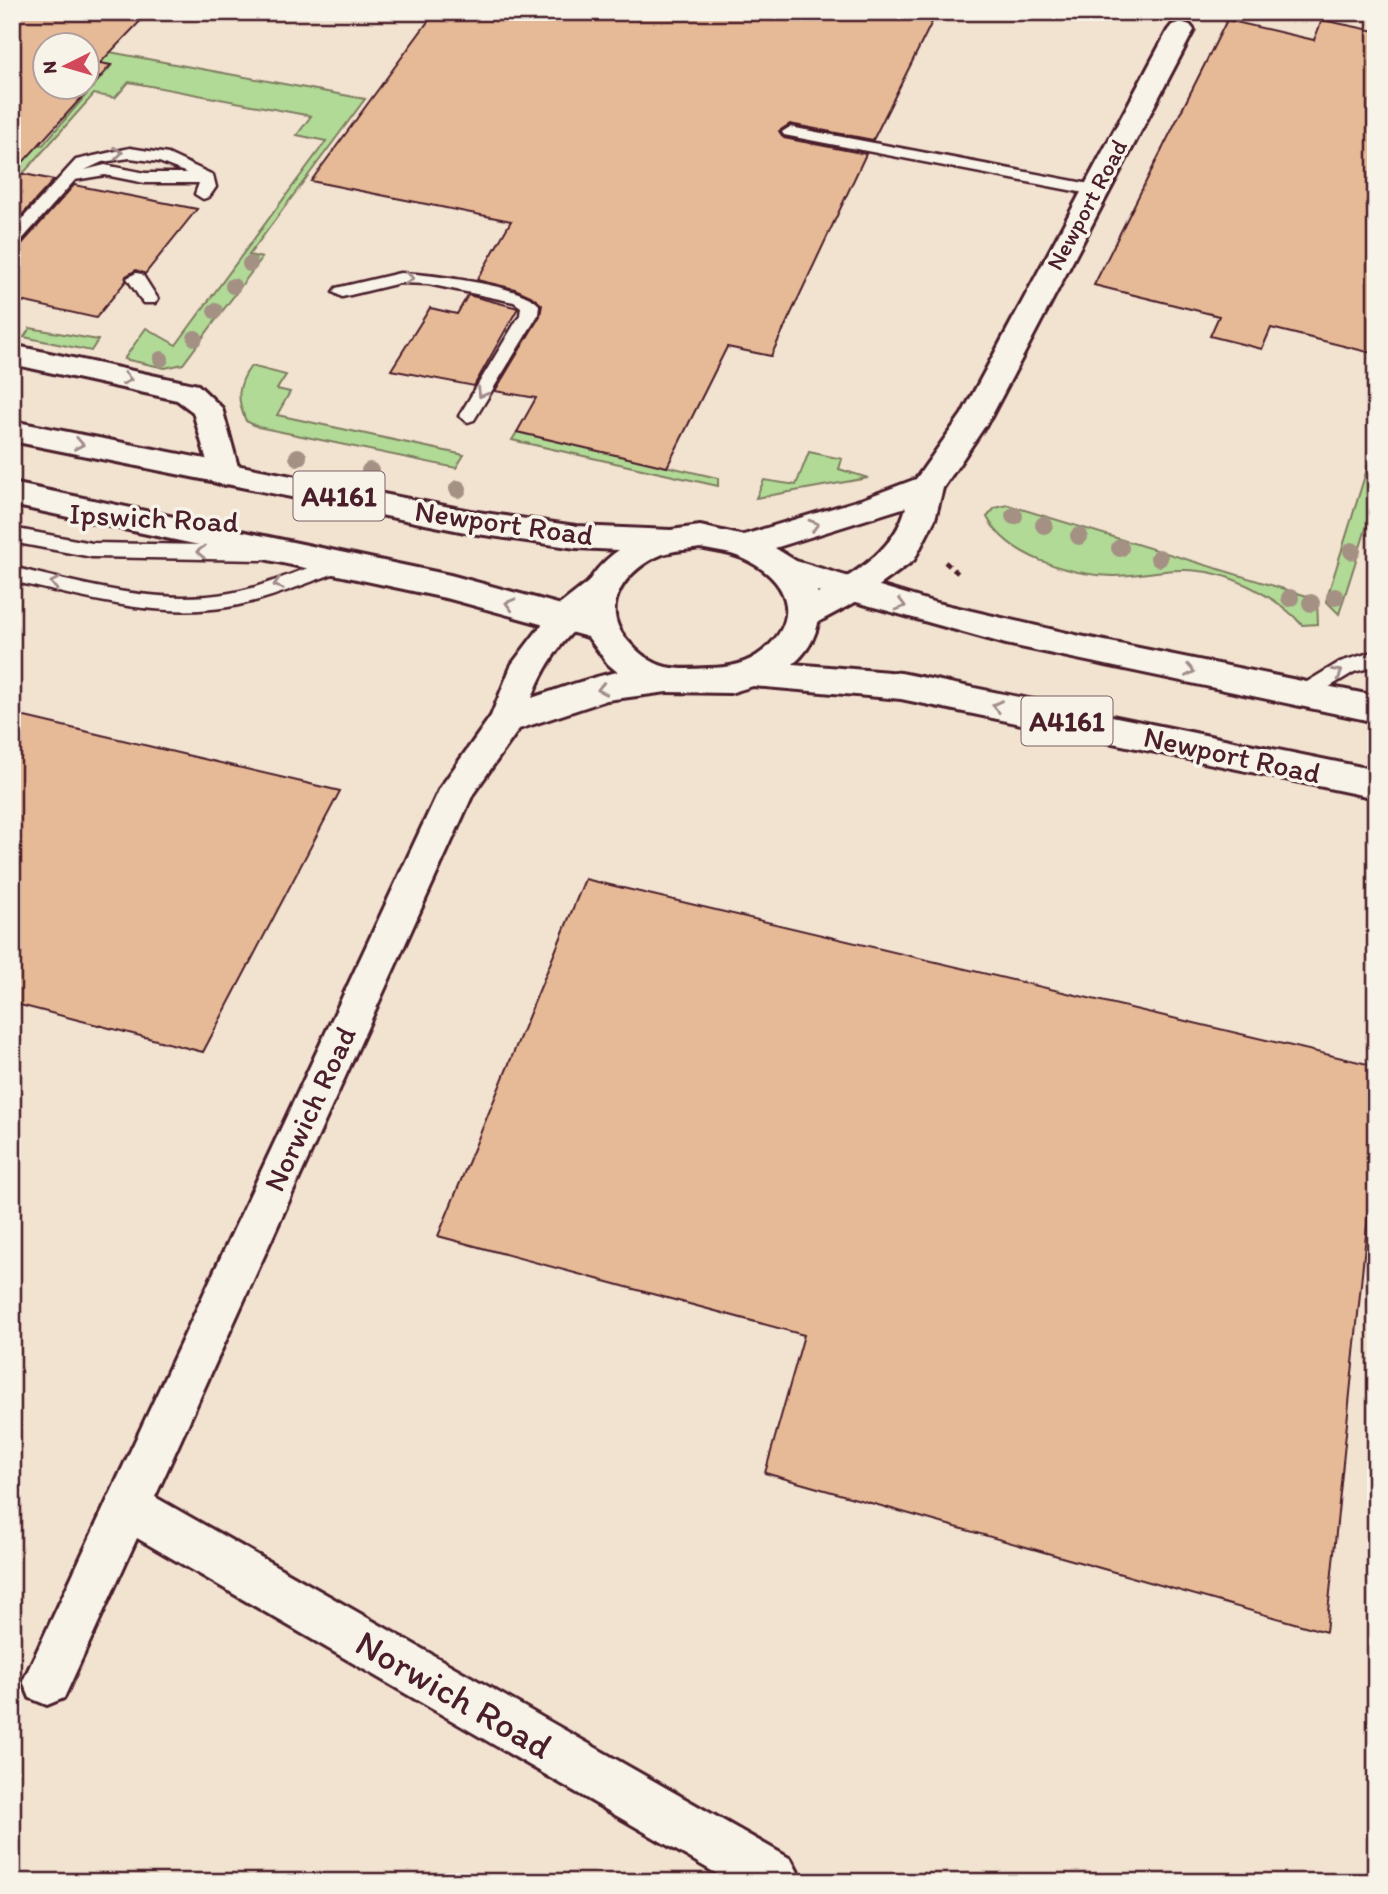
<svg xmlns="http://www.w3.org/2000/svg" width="1388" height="1894" viewBox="0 0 1388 1894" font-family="Itim,sans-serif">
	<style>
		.green { fill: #b1da96; stroke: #7e7c60; stroke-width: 2 }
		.building { fill: #e7ba97; stroke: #4a1f2b; stroke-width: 2; fill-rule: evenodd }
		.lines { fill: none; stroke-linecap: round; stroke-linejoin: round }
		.lane-casing { stroke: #4a1f2b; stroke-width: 5 }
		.street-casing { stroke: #4a1f2b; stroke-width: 6 }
		.primary-casing { stroke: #4a1f2b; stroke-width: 6 }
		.path { stroke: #4a1f2b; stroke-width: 4.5; stroke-dasharray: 6 5; stroke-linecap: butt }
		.lane { fill: #f7f3e8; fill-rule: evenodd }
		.street { fill: #f7f3e8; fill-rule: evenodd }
		.primary { fill: #f7f3e8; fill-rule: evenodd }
		.tree { fill: #a49184 }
		.oneway { stroke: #a0898a }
		.labels { text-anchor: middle; stroke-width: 7; stroke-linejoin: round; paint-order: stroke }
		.far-street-label { font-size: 24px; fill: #4a1f2b; stroke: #f7f3e8 }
		.shield { fill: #f7f3e8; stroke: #7e5f64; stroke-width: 2 }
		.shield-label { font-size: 28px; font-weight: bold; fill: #4a1f2b }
		.street-label { font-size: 30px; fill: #4a1f2b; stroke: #f7f3e8 }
		.near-street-label { font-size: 37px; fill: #4a1f2b; stroke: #f7f3e8 }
	</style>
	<rect width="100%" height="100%" fill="#f2e2d0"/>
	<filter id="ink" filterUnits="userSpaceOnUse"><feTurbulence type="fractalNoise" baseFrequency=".0143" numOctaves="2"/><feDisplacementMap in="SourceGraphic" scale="14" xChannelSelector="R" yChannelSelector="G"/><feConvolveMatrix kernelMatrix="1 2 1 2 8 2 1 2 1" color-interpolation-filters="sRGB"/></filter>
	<g filter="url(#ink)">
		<!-- green -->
		<path class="green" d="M88 48 365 99 249 255 262 258 183 364 165 368 124 359 146 328 176 345 326 141 297 135 311 116 129 82 115 98 94 94 12 186V171L37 144 43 145 111 66 88 61Z
			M30 328 98 340 91 351 24 337Z
			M251 366 286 375 277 389 290 392 277 415 464 455 456 468 258 427 246 421C236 399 237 385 251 366Z
			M517 432 718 478V486L512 440Z
			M1376 440V497L1339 614 1326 601Z
			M809 452 842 459 839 469 868 478 756 498 764 480 796 485Z
			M1008 505 1317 599 1318 624 1302 625C1280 599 1233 574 1199 571 1171 567 1141 576 1113 576 1070 575 1008 557 987 517L995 508Z"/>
		<!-- building -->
		<path class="building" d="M12 12H149L100 63 111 65 14 172 54 180 12 226ZM46 46H88V88H46Z
			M435 12H937L873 140 790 124 779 131 784 138 866 154 771 356 727 347 667 467 517 432 536 398 495 391 540 316 542 305 531 296 515 289 477 280 511 221 311 181Z
			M1227 20 1314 40 1322 20 1376 31V354L1271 328 1262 349 1210 336 1219 316 1094 285Z
			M74 185 197 209 145 274 136 270 126 276V281L96 318 12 299V248L20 246Z
			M468 295 518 308 474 386 391 370 430 308 457 314Z
			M12 714 340 791 203 1052 12 1003Z
			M585 879 1376 1066V1135L1326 1632 765 1473 804 1335 438 1236Z"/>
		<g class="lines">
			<!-- lane casing -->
			<g class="lane-casing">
				<path id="lane" d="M790 127 1095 185 1103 190 1095 195 784 135 782 132Z
					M130 148 168 154 213 175 216 187 209 197 203 199 195 194 199 183H145L105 175 75 180 18 244 12 245V230L76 160ZM130 158 159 162 187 173H145L105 165 85 170 102 162Z
					M136 273 142 274 158 299 155 303H143L127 278Z
					M400 273C427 274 523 285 539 305L538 315 474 420 468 422 459 416 520 315 521 307 514 302 428 284 400 283 342 297 333 292 336 288Z
					M12 528 92 543 262 546 272 553 262 560 92 557 12 542Z
					M343 556 353 563 350 568C310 581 270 600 228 607 156 619 82 597 12 581V567C82 584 158 606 230 593 269 586 305 567 343 556Z
					M1376 651V666L1354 672 1311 698H1297L1294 693 1297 688 1340 662Z"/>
			</g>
			<!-- street casing -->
			<g class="street-casing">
				<path id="street" d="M1181 22 1190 25 1194 30 991 417 943 488 935 519 914 560 861 599 818 622 806 626 794 622 789 614C797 601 811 596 824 590 860 571 896 547 906 507L749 556 737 553 733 545 737 537 863 499 916 479 962 414 1168 30 1172 25Z
					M12 345 198 385 222 408 240 474 235 482 224 485 213 482 193 412 177 400 12 364Z
					M603 576 615 580 620 588C610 604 593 613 580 625 559 643 541 673 532 698 575 684 637 658 682 672L687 681 682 690 607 700 519 729 473 794 155 1497 791 1859 803 1882H731L137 1538 64 1698 47 1705 30 1698 23 1681 440 788 491 716 512 664 553 610 591 580Z"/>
			</g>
			<!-- primary casing -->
			<g class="primary-casing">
				<path id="primary" d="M12 421 470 511 576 526 671 530 700 526 762 540 796 561 933 602 1080 636 1376 696V722L1006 644 817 591C824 619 815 646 793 664L901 673 1376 770V798L901 699 753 686 730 693 666 692 621 675 608 664 588 637 450 599 12 505V483L450 575 580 610C580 586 600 563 619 550L576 548 470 533 12 441ZM700 548C713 551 729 552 742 558 787 577 804 617 763 651 747 664 729 668 708 668 694 669 680 670 666 667 650 663 637 652 627 640 597 606 627 568 663 554 674 550 688 550 700 548Z"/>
			</g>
			<!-- path -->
			<path class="path" d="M945 562 960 575"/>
			<!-- lane -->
			<use href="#lane" class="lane"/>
			<!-- street -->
			<use href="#street" class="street"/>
			<!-- primary -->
			<use href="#primary" class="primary"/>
		</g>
		<!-- trees -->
		<g class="tree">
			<circle cx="250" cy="264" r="8"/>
			<circle cx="233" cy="286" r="8"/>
			<circle cx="215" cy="311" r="8"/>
			<circle cx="195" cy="338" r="8"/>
			<circle cx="161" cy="359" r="8"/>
			<circle cx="298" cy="457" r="9"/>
			<circle cx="370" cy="471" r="9"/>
			<circle cx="458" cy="489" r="9"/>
			<circle cx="1014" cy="516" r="9"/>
			<circle cx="1044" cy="525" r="9"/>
			<circle cx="1079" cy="536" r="9"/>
			<circle cx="1120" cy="548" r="9"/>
			<circle cx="1352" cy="551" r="9"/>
			<circle cx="1159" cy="558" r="9"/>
			<circle cx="1335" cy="597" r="9"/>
			<circle cx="1290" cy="598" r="9"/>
			<circle cx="1311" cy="603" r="9"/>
		</g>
		<!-- one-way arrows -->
		<defs><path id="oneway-chevron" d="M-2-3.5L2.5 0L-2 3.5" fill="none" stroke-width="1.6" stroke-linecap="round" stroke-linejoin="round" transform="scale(1.75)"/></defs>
		<g class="oneway">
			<use href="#oneway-chevron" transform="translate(118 153) rotate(-6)"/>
			<use href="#oneway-chevron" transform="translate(409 278)"/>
			<use href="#oneway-chevron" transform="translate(127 379) rotate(12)"/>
			<use href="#oneway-chevron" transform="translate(482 393) rotate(121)"/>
			<use href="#oneway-chevron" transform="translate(79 444) rotate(11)"/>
			<use href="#oneway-chevron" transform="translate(814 525) rotate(-16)"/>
			<use href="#oneway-chevron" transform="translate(201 552) rotate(-179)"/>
			<use href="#oneway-chevron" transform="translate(55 583) rotate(-167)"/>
			<use href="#oneway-chevron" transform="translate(278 584) rotate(162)"/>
			<use href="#oneway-chevron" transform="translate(510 604) rotate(-165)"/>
			<use href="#oneway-chevron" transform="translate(901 605) rotate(15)"/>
			<use href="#oneway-chevron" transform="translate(1190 671) rotate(11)"/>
			<use href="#oneway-chevron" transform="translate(1338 673) rotate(-30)"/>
			<use href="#oneway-chevron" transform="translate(602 689) rotate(167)"/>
			<use href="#oneway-chevron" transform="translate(997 706) rotate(-168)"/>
		</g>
	</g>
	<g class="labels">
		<!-- far-street labels -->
		<g class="far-street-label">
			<text transform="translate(1087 205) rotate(-62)" y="8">Newport Road</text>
		</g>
		<!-- shield labels -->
		<g class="shield">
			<rect x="293.5" y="471.5" width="91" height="49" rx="5"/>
			<rect x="1021.5" y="696.5" width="91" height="49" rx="5"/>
		</g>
		<g class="shield-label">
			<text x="339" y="506">A4161</text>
			<text x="1067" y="731">A4161</text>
		</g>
		<!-- street labels -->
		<g class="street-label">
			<text transform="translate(154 518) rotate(3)" y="10">Ipswich Road</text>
			<text transform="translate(504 523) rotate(8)" y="10">Newport Road</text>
			<text transform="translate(1232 755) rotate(12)" y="10">Newport Road</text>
			<text transform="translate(310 1109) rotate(-65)" y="10">Norwich Road</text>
		</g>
		<!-- near-street labels -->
		<g class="near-street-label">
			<text transform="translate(454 1694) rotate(30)" y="13">Norwich Road</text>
		</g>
	</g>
	<!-- margin -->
	<rect width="1388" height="1894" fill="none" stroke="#f7f3e8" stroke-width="42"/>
	<rect x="21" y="21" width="1346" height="1852" fill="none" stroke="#4a1f2b" stroke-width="2.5" filter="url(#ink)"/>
	<!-- north arrow -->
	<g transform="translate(66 66) rotate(265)"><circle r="33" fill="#f7f3e8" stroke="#b29e9c" stroke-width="2"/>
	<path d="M0-5L12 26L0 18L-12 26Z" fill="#d1495b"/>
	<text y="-10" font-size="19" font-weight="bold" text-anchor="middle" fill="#4a1f2b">N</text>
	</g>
</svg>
